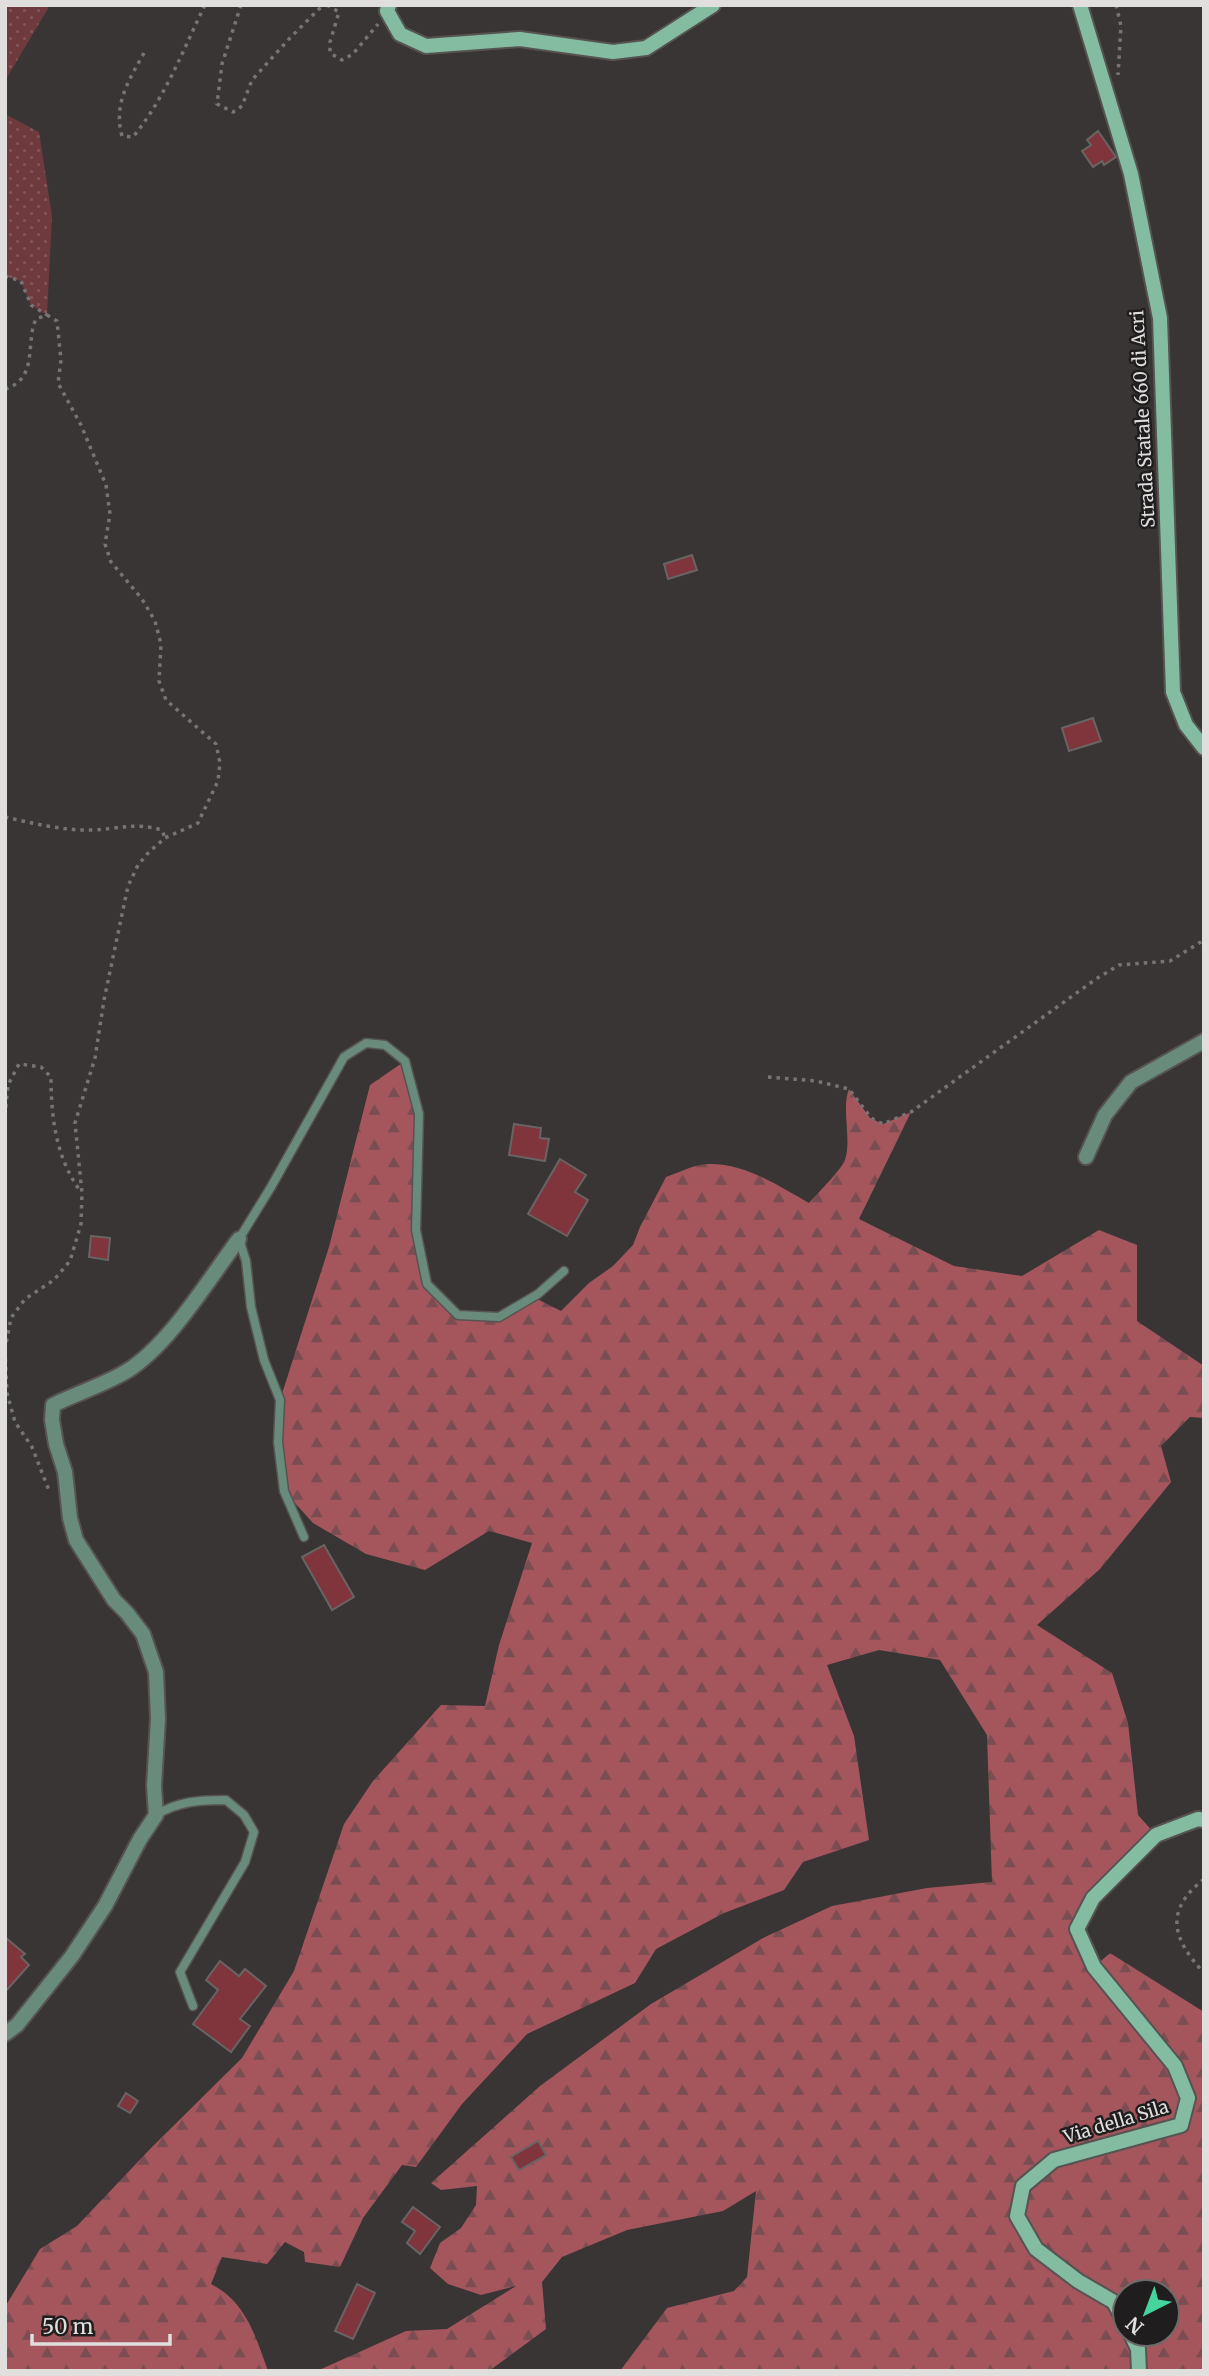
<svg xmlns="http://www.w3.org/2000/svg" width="1209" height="2376" viewBox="0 0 1209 2376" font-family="Merriweather,serif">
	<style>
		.grass { fill: url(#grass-dots) }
		.forest { fill: url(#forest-firs); fill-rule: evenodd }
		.building { fill: #80353d; stroke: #686464; stroke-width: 2 }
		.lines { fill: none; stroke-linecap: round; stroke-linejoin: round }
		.lane-casing { stroke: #575353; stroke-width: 11 }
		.street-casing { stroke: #575353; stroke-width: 18 }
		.secondary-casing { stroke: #575353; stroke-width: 18 }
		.path { stroke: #787474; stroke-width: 3.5; stroke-dasharray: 3.5 5; stroke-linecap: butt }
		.lane { stroke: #698b7b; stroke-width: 8 }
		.street { stroke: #698b7b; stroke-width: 14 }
		.secondary { stroke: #83bca1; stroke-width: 14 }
		.labels { text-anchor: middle; stroke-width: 5; stroke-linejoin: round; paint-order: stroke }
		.street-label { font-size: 18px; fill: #e1dede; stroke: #1f1d1d }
	</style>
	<defs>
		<pattern id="grass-dots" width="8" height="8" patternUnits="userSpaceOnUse" patternTransform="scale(1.75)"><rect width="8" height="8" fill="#6e3a3d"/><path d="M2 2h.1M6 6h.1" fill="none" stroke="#825659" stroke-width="1.8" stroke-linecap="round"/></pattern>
		<pattern id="forest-firs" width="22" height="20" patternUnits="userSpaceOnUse" patternTransform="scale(1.75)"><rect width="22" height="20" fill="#a5565c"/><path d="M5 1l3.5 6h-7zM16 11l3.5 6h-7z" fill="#794d51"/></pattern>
	</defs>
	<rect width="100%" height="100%" fill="#393535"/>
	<!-- grass -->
	<path class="grass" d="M5 5H50L5 81Z
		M5 114 39 132 52 216 47 315 31 305 21 281 5 276Z"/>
	<!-- forest -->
	<path class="forest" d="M405 1061 419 1114 416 1230 427 1283 458 1315 499 1317 533 1297 561 1311 589 1283 613 1266 633 1245 640 1227 666 1177C678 1173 695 1164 708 1164 745 1163 779 1186 809 1203 817 1194 841 1170 845 1160 852 1139 841 1108 849 1089L870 1118 883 1124 911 1112 859 1219 954 1266 1022 1276 1099 1230 1137 1245V1321L1204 1366V1418L1190 1417 1161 1446 1171 1482 1100 1569 1037 1625 1112 1673 1128 1723 1138 1815 1156 1835 1093 1898 1078 1929 1094 1967 1110 1953 1204 2012V2371H620L667 2308 734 2291 747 2277 756 2191 723 2211 627 2230 562 2257 542 2282 546 2329 489 2371H317L406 2331 447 2329 516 2286 481 2295 448 2284 430 2268 440 2243 461 2228 476 2205 477 2186 441 2190 431 2183 540 2086 651 2004 765 1937 832 1906 927 1888 992 1882 987 1735 940 1660 879 1650 827 1665 854 1736 869 1840 803 1862 784 1890 724 1913 656 1949 635 1983 527 2034 462 2104 416 2167 402 2165 363 2218 340 2267 305 2262 304 2252 285 2242 267 2264 222 2257 211 2284C246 2302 255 2335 268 2371H5V2307L40 2249 77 2226 151 2148 242 2058 294 1971 344 1824 373 1781 441 1705 485 1706 499 1645 532 1543 489 1531 425 1570 366 1554 313 1523 284 1491 278 1442 280 1400 329 1247 370 1085ZM1125 2292H1167V2334H1125Z"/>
	<!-- building -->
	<path class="building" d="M1098 131 1116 157 1104 165 1102 161 1093 167 1082 151 1091 145 1087 140Z
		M692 555 697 570 668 579 664 564Z
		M1093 718 1101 741 1069 751 1062 728Z
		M514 1124 541 1128 540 1138 549 1139 545 1161 509 1155Z
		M560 1159 586 1175 575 1192 588 1200 567 1236 528 1214Z
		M91 1236 110 1238 108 1260 89 1257Z
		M324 1545 354 1597 332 1610 302 1557Z
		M5 1937 25 1954 21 1957 29 1965 5 1992Z
		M220 1961 239 1976 245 1969 266 1986 240 2019 250 2026 231 2052 193 2024 218 1990 206 1980Z
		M126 2093 138 2101 130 2113 118 2106Z
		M538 2141 546 2155 519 2170 511 2157Z
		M413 2207 440 2227 420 2254 407 2243 415 2231 402 2222Z
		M357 2284 375 2293 353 2339 335 2331Z"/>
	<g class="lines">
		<!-- lane casing -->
		<g class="lane-casing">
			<path id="lane" d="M304 1537 284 1491 278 1442 280 1400 264 1360 251 1307 246 1261 239 1239 271 1187 344 1057 366 1043 385 1045 405 1061 419 1114 416 1230 427 1284 458 1315 499 1317 538 1294 564 1271
				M156 1815C178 1801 201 1800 226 1800L244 1815 254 1832 245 1862 180 1972 193 2006"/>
		</g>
		<!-- street casing -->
		<g class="street-casing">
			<path id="street" d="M1086 1157 1105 1115 1131 1082 1204 1041
				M5 2034 17 2025 72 1956 105 1906 140 1839 156 1815 154 1786 158 1719 156 1672 143 1634 127 1613 114 1600 76 1540 70 1518 65 1472 56 1444 52 1420 53 1405C77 1393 104 1385 127 1371 170 1344 208 1280 239 1239"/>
		</g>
		<!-- secondary casing -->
		<g class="secondary-casing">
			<path id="secondary" d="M389 5 387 11 400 34 426 46 520 39 613 52 646 48 713 5
				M1080 5 1131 174 1160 318 1173 692 1186 725 1204 748
				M1125 2323 1114 2302 1078 2281 1036 2249 1017 2216 1023 2186 1054 2160 1181 2125 1188 2098 1175 2066 1094 1967 1077 1929 1093 1898 1156 1835 1198 1819 1204 1820
				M1131 2334 1138 2349 1139 2371"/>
		</g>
		<!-- path -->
		<path class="path" d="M241 5 222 64 217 104 233 112 242 106 252 80 289 39 319 9 327 5
			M327 5 339 12 330 42V53L342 60 353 54 378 24
			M1116 5 1121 26 1118 75
			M144 53C129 80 113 104 122 136L133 137C165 98 183 50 205 5
			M5 276 21 281 31 305 47 315
			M5 389C39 379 25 342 36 319L47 315 57 321 61 360 58 383 81 425 106 485 110 514 105 544 111 562 142 599 155 621 161 644 159 681 166 700 216 744 220 763 218 781 198 823 165 838 149 852 138 865 128 886 104 1000 95 1058 75 1123 82 1193 81 1224 70 1261 54 1280 25 1299 11 1318 5 1349
			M5 817C32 823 64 831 92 830 120 829 133 822 162 830L165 838
			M768 1077 816 1081 849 1089 871 1118 883 1124 911 1112 1096 979 1119 965 1170 961 1204 940
			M5 1116 8 1085 19 1064 41 1067 51 1077C51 1118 56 1158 81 1192
			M5 1350 7 1393 15 1422 32 1447 50 1493
			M1204 1879C1164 1911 1172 1938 1204 1973"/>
		<!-- lane -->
		<use href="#lane" class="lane"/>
		<!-- street -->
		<use href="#street" class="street"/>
		<!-- secondary -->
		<use href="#secondary" class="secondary"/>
	</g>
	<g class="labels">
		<!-- street labels -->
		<g class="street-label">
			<text transform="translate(1143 419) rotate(-93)" y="6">Strada Statale 660 di Acri</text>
			<text transform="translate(1116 2122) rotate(-17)" y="6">Via della Sila</text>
		</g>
	</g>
	<!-- border -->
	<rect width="1209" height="2376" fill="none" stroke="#e1dede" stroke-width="14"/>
	<!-- north arrow -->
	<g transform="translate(1146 2313) rotate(222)"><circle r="33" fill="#1f1d1d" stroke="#6d6a6a" stroke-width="2"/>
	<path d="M0-5L12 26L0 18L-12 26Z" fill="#46d49e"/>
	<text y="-10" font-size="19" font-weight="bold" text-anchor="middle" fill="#e1dede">N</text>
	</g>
	<!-- scale -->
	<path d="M32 2334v10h138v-10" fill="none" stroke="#e1dede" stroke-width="3.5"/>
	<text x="42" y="2334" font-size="21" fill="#e1dede" stroke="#1f1d1d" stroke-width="5" paint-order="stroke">50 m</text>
</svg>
